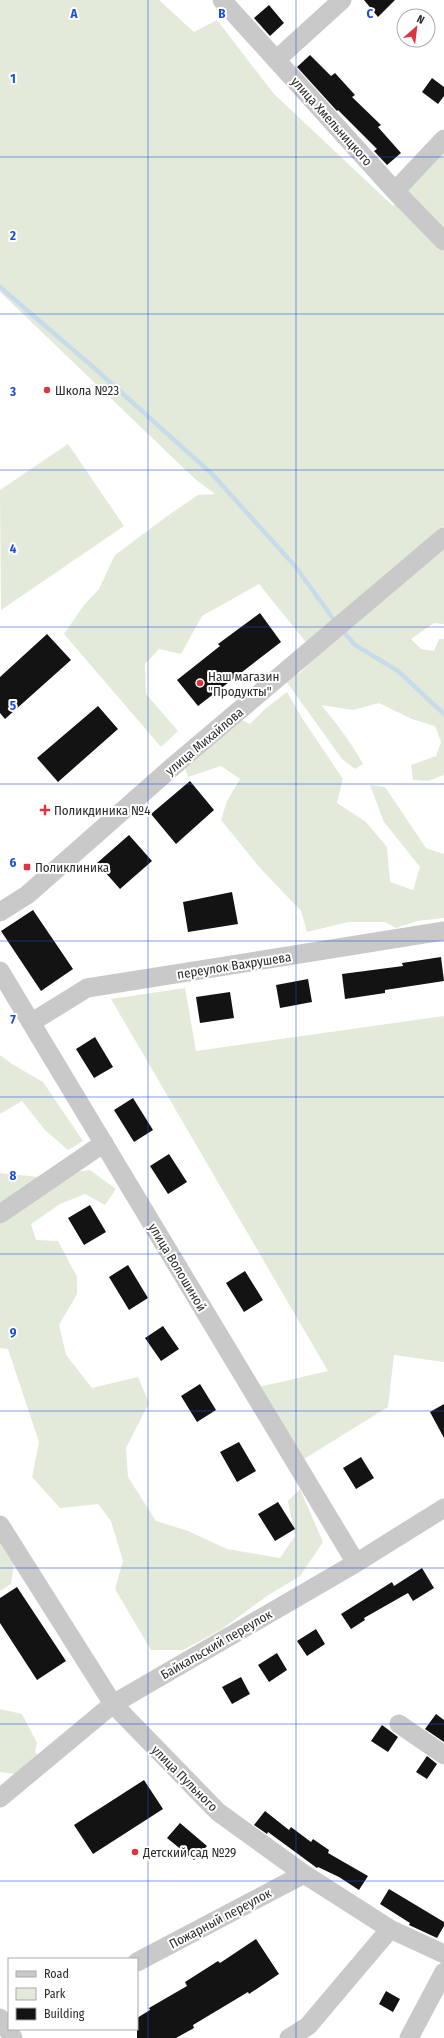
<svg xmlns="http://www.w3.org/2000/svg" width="444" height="2038" viewBox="0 0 444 2038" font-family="'Fira Sans Condensed',sans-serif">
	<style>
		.green { fill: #e3eada }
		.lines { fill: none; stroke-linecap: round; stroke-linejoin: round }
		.stream { stroke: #c7dce9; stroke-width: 4.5 }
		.building { fill: #131313 }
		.minor { stroke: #c9c9c9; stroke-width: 19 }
		.grid { fill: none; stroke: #1d4ed8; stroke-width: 1; stroke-opacity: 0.55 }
		.poi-dot { fill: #de3442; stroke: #fff; stroke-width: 1.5 }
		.labels { text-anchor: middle; stroke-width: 4; stroke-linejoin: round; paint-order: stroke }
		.street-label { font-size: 13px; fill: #2c2c2c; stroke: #fff }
		.poi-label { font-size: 13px; fill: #2c2c2c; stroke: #fff; text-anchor: start }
		.grid-label { font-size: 13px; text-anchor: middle; font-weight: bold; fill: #1d4ed8; stroke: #fff; stroke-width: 4; stroke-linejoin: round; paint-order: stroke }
	</style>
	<rect width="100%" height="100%" fill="#fff"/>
	<!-- green -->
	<path class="green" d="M0 0H159L194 32 217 20 274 94 393 206 444 151V526L363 601 309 646 259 584 202 616 181 654 159 649 145 664 146 694 178 731 161 747 64 634 84 605 99 589 115 555 170 514 198 495 215 494 195 479 0 292Z
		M68 444 124 526 1 610 0 490Z
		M444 541V624L434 623 411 639 421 649 434 651 439 639H444V775L428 781 413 780 411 765 436 756 441 742 435 726 412 719 379 703 353 710 321 705C337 724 351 742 363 764L355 769 342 759 286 681 291 672 300 673 322 650Z
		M287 692 302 718 343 779 337 803 366 822 387 847 390 882 413 890 420 867 384 822 370 785 385 787 426 848 444 854V918L417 921 396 928 385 922H348L307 932 301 911 261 869 221 820 227 801 240 779 221 766 188 777 185 768 242 720 250 724 265 709Z
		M185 988 196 1051 444 1016V1362L394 1355 388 1407 304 1459 259 1387 328 1371 111 999Z
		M0 1055 12 1064 43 1082 83 1141 68 1150 45 1130 22 1101 0 1114Z
		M90 1170 116 1189 105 1205 85 1194 60 1204 31 1224 36 1240 58 1241 77 1277V1294L59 1325 66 1355 92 1388 138 1377 149 1403 126 1448 128 1477 156 1521 188 1531 227 1549 280 1558 295 1536 288 1501 300 1489 323 1542 300 1576 267 1596 222 1629 183 1650H151L115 1589 123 1561 111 1521 98 1504 60 1508 32 1477 39 1442 8 1349 0 1348V1173L39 1177Z
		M0 1536 15 1556 11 1584 0 1591Z
		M0 1709 22 1714 37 1743 35 1752 45 1762 31 1776 0 1772Z"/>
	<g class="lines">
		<!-- stream -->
		<path class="stream" d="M0 287 92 366 212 474 295 566 337 624
			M341 629 355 645 398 671 444 714"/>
	</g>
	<!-- building -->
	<path class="building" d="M364 0H395L378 17Z
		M269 5 284 23 270 36 254 18Z
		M310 55 331 76 335 73 355 95 352 97 381 125 378 127 401 153 387 165 374 151 377 149 338 110 337 111 297 67Z
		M432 78 444 87V96L438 104 422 92Z
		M260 613 281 642 198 706 177 680 220 646 218 644Z
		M47 634 71 660 5 719 0 713V677Z
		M98 706 118 729 58 782 37 758Z
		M190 781 214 810 176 844 151 814Z
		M129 835 152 861 120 889 97 863Z
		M232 892 238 924 188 932 183 902Z
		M33 910 73 969 41 991 1 931Z
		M441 957 444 981 385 990V993L345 999 342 974 403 966 402 963Z
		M308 979 312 1002 280 1008 276 985Z
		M230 992 234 1018 200 1023 196 997Z
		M95 1037 113 1067 94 1078 76 1049Z
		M133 1098 153 1130 134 1142 114 1110Z
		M169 1154 187 1182 168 1194 150 1166Z
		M90 1205 106 1232 84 1245 68 1218Z
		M128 1265 148 1298 129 1310 109 1277Z
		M245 1271 263 1300 244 1312 226 1283Z
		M163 1326 179 1349 161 1361 145 1338Z
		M200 1384 216 1410 197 1422 181 1396Z
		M444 1404V1438L430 1412Z
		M239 1442 256 1471 237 1482 220 1452Z
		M361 1457 374 1478 356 1489 343 1468Z
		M278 1502 295 1529 275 1541 258 1514Z
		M422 1568 434 1588 413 1601 408 1593 364 1618 365 1620 351 1629 341 1614 392 1582 394 1586Z
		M17 1587 66 1661 37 1680 0 1623V1598Z
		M316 1629 325 1644 307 1656 297 1641Z
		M277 1653 287 1670 269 1682 258 1665Z
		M241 1677 250 1694 232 1704 222 1687Z
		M436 1714 444 1720V1742L425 1729Z
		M382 1725 398 1737 388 1752 371 1741Z
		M427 1756 437 1764 427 1779 416 1772Z
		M144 1780 163 1809 93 1854 74 1825Z
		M265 1811 289 1830 291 1827 311 1842 313 1839 329 1850 328 1853 368 1876 359 1890 339 1877 318 1867 317 1868 268 1832 267 1834 254 1825Z
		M180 1823 207 1846 194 1860 167 1838Z
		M389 1889 444 1922V1926L437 1938 409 1925 410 1923 380 1904Z
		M256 1939 279 1974 249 1994 248 1992 193 2025 194 2028 176 2038H137V2018L150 2010 149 2008 187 1986 185 1982 218 1961 220 1963Z
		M386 1991 400 1999 393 2012 379 2004Z"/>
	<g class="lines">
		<!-- minor -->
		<path class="minor" d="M222 0 395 191 444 241
			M276 60 342 0
			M395 191 444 139
			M0 912 27 895 170 769 444 537
			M0 971 356 1563
			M32 1022 87 988 444 931
			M0 1214 104 1143
			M0 1525 113 1704 218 1812 304 1874 390 1929 444 1954
			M399 1724 444 1755
			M0 1798 113 1704 356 1563 444 1508
			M137 1962 304 1874
			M0 2018 13 2038
			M289 2038 308 2026 390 1929
			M409 2038 444 1972"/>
	</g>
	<!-- grid -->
	<path class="grid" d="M148 0V2038M296 0V2038M0 157H444M0 314H444M0 470H444M0 627H444M0 784H444M0 941H444M0 1097H444M0 1254H444M0 1411H444M0 1568H444M0 1724H444M0 1881H444"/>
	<!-- markers -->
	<g class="poi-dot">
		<circle cx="47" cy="390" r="4"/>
		<circle cx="200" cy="683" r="4"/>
		<path d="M43 804h4v4h4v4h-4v4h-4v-4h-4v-4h4z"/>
		<rect x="23" y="863" width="8" height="8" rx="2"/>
		<circle cx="135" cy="1852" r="4"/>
	</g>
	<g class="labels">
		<!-- street labels -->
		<g class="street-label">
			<text transform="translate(332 121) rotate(48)" y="5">улица Хмельницкого</text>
			<text transform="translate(204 741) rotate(-40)" y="5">улица Михайлова</text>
			<text transform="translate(234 965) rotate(-9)" y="5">переулок Вахрушева</text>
			<text transform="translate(178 1267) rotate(59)" y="5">улица Волошиной</text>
			<text transform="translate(216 1644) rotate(-30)" y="5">Байкальский переулок</text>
			<text transform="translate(185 1778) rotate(45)" y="5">улица Пульного</text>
			<text transform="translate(220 1918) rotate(-28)" y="5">Пожарный переулок</text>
		</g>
		<!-- poi labels -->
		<g class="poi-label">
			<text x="55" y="395">Школа №23</text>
			<text x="208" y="681">Наш магазин<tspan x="208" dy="15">"Продукты"</tspan></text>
			<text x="54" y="815">Поликдиника №4</text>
			<text x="35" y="872">Поликлиника</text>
			<text x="143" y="1857">Детский сад №29</text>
		</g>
	</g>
	<g class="grid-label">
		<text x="74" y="18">A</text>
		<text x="222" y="18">B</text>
		<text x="370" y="18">C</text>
		<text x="13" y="83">1</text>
		<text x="13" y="240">2</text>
		<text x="13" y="396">3</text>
		<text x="13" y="553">4</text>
		<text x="13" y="710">5</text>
		<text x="13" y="867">6</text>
		<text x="13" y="1024">7</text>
		<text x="13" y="1180">8</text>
		<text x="13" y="1337">9</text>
	</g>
	<!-- legend -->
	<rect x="8" y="1958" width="130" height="72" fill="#ffffff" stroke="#ababab"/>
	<rect x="16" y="1971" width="20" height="6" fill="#c9c9c9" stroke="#ababab"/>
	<text x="44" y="1978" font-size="12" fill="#2c2c2c">Road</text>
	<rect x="16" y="1988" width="20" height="12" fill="#e3eada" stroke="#ababab"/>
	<text x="44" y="1998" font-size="12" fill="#2c2c2c">Park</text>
	<rect x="16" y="2008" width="20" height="12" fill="#131313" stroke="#ababab"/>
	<text x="44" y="2018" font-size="12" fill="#2c2c2c">Building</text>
	<!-- north arrow -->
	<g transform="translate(416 28) rotate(28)"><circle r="19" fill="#ffffff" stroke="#ababab"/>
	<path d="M0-3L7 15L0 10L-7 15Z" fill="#de3442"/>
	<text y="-6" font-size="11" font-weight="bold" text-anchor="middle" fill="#2c2c2c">N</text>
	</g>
</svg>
